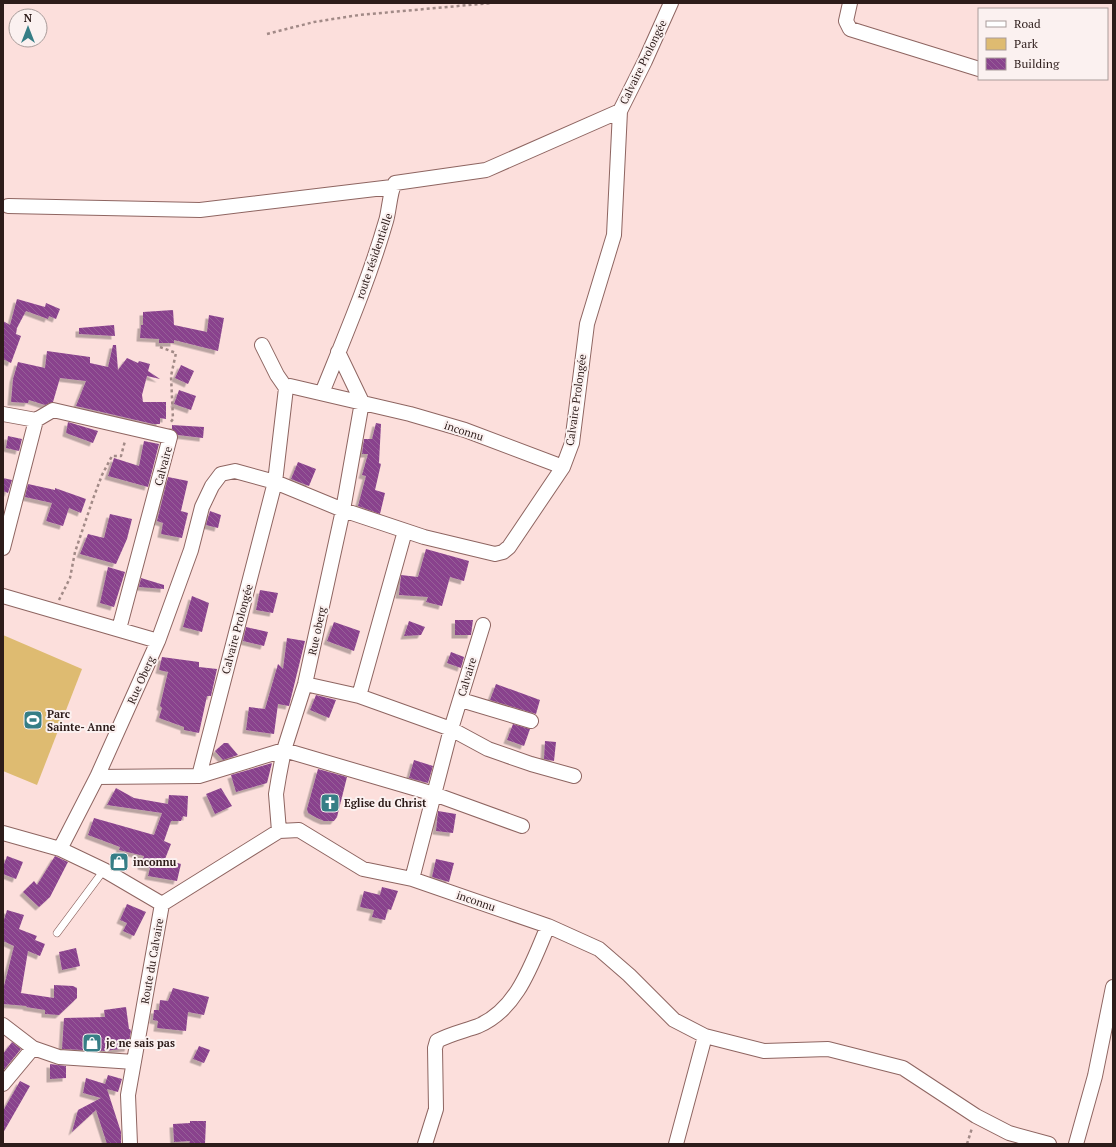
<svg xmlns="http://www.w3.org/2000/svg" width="1116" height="1147" viewBox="0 0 1116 1147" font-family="'PT Serif',serif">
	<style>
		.green { fill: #debb71 }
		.building { fill: url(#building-back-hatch); filter: url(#shadow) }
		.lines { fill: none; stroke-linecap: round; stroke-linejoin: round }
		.service-casing { stroke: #8e6561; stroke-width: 8 }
		.minor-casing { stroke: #8e6561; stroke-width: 16 }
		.path { stroke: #a28a87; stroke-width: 2.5; stroke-dasharray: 3 3; stroke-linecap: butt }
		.service { stroke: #fff; stroke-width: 7 }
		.minor { stroke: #fff; stroke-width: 14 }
		.labels { text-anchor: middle; stroke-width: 4; stroke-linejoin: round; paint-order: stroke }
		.street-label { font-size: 11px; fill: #2d1c1a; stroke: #fbf1f0 }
		.poi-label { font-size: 11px; font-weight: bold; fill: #2d1c1a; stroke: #fbf1f0; text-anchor: start }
	</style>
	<defs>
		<pattern id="building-back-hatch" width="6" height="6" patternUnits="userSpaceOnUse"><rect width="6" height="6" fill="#89438d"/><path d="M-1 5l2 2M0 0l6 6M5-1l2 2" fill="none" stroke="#976198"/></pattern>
		<filter id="shadow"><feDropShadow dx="-3.5" dy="3.5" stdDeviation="0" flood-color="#0004"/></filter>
	</defs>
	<rect width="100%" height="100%" fill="#fcdfdc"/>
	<!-- green -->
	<path class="green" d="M3 635 82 669 37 785 3 771Z"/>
	<!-- building -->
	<path class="building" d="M17 299 45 307 46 303 60 309 56 319 49 316 48 319 26 311 17 328 16 334 21 336 11 363 3 359V321L10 325Z
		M173 310 174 325 207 332 209 315 224 318 218 351 174 340V343H159V339L140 338 141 325H143V312Z
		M114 325 115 336 79 334V328Z
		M113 345H116L118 370 127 358 138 363 139 361 150 364 148 371 160 379 147 376 142 395 143 402H166V419L160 418V424H153L76 406 86 381 60 378 53 402 45 405 29 400 28 403 11 402 13 379 18 362 45 368 47 351 90 357V363L108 367Z
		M181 365 194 371 188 384 175 378Z
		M179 390 196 396 191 410 174 404Z
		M68 422 98 431 93 443 66 433Z
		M376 423 381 424 379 463 381 464 375 490 385 493 380 514 358 506 366 476 362 475 368 454H362L364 439H372Z
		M172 425 204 427 203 438 178 435 172 429Z
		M8 436 22 439 19 451 6 448Z
		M144 441 159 444 148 487 108 476 114 458 139 466Z
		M298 462 316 469 309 486 291 479Z
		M168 477 188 481 181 511 188 513 182 538 161 534 163 523 157 521Z
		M3 478 12 480 8 493 3 491Z
		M28 484 55 490V488L86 499 81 513 69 508 63 526 46 521 52 503 25 497Z
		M210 511 221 515 218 528 206 525Z
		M110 514 132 519 127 539 116 564 80 554 88 534 104 538Z
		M426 549 469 561 464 581 450 577 442 606 426 602 428 597 399 595 401 575 418 577Z
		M108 567 125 572 114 607 100 603Z
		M141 578 164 585V589L139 587Z
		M260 590 278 593 273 613 256 610Z
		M192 596 209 603 202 632 183 627Z
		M455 620H473L471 635H455Z
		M409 621 425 627 421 635 404 636Z
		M334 622 360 631 354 651 327 641Z
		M246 627 268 632 264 646 243 641Z
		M287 638 305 641 289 706 278 704 274 734 246 730 249 707 265 709 278 664 283 669Z
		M451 652 464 657 461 668 447 663Z
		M162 657 199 662V667L217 669 211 696H207L199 733 184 730V727L159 718 162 708 160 706 168 672 159 670Z
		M496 684 540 700 536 714 490 700Z
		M316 695 336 700 329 718 310 710Z
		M513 724 530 729 524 746 507 740Z
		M545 741 556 742 554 761 544 759Z
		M224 743H228L238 755 223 760 215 751Z
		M414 760 433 766 428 783 409 778Z
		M272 763 267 783 236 792 231 775Z
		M318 769 347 777 337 817 334 821H324L317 818 308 813 307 809Z
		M116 788 134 798 168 804 169 795 188 796 187 817 183 816 181 821H171L164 841 171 844 165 859 181 864 177 881 148 876 150 868 141 866 144 856 119 850 120 847 88 835 94 818 154 835 162 813 107 805Z
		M221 788 232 806 215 814 206 794Z
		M438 811 456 814 453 833 436 831Z
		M7 856 23 862 16 879 3 874V867Z
		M55 856 68 862 50 897 39 907 23 892 34 881 37 885Z
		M436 859 454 863 449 882 432 877Z
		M382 887 398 891 391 910 388 909 385 920 372 917 374 910 360 907 364 891 380 895Z
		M127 904 146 912 134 936 123 931 127 923 120 920Z
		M7 910 24 915 19 929 37 936 35 940 45 944 40 956 28 951 21 993 54 998V985L73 986 77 988V998L59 1015 45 1014V1010L26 1007 27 1006 3 1004 4 986 14 946 3 941V923Z
		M76 948 80 966 62 970 59 952Z
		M173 988 209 997 204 1015 188 1012 186 1031 157 1028 158 1021 153 1020 154 1010H159L160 1000 168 1001Z
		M126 1007 129 1029H130L131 1031 128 1048 105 1051 62 1049 64 1018 105 1017 104 1010Z
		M12 1042 21 1049 3 1071V1054Z
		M199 1046 210 1050 204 1063 193 1059Z
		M50 1064 66 1066V1078L50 1079Z
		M108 1075 122 1079 118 1092 107 1089 121 1132V1144H107L96 1110 72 1132 78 1110 101 1098 83 1093 86 1078 105 1084Z
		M20 1081 30 1086 3 1133V1111Z
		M190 1121H206L205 1144H189L190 1141 174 1142 173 1124 190 1123Z"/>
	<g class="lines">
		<!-- service casing -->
		<g class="service-casing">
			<path id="service" d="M57 933 104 870"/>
		</g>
		<!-- minor casing -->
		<g class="minor-casing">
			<path id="minor" d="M850 3 846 21 850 29 979 69
				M8 206 200 210 392 187
				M262 345 277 375 286 388
				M322 393C345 336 369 280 386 221 389 212 390 190 395 183L486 170 620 111
				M3 414 36 420 53 410 170 437 119 629
				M405 531 359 696 451 729 488 749 531 764 574 776
				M3 548 36 420
				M3 596 158 641
				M305 684 359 696
				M461 700 531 721
				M199 776 275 482 286 388 290 386 410 414 465 430 563 467
				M97 777 199 776 284 750 434 794 522 826
				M279 831 276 794 279 776 284 750 305 684 343 510 362 402 338 352
				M3 833 60 849 104 870 162 904
				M60 849 97 777 158 641 191 550 202 507 212 486 221 474 235 471 275 482 343 510 424 537 495 554 503 552 509 547 563 467 572 443 587 324 614 235 620 111 645 61 671 3
				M412 879 451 729 483 625
				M162 904 279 831 299 830 363 869 412 879 548 926 599 949 629 975 674 1020 705 1036 764 1051 828 1049 903 1068 976 1116 1009 1133 1049 1144
				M3 1025 33 1048 59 1057 134 1062
				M3 1084 33 1048
				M130 1144 128 1095 162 904
				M425 1144 436 1109 435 1048 437 1041C450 1034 464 1031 478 1026 518 1009 532 963 548 926
				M676 1144 705 1036
				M1076 1144 1095 1076 1113 987"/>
		</g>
		<!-- path -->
		<path class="path" d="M267 34 314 22 359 15 491 3
			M160 347 176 353 171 376 173 419 170 423
			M59 600 70 578 75 552 93 499 102 475 112 456H121L125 441
			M967 1144 972 1128"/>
		<!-- service -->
		<use href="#service" class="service"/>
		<!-- minor -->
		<use href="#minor" class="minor"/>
	</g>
	<!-- icons -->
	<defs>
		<g id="stadium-square" transform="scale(1)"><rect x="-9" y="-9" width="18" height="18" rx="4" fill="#367e86" stroke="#fbf1f0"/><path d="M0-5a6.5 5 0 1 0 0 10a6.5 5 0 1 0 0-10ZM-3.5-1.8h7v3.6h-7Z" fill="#fff"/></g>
		<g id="church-square" transform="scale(1)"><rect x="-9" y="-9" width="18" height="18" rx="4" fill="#367e86" stroke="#fbf1f0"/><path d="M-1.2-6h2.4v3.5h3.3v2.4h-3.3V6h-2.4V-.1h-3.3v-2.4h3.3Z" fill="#fff"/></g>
		<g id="shop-square" transform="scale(1)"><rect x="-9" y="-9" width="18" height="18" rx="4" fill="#367e86" stroke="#fbf1f0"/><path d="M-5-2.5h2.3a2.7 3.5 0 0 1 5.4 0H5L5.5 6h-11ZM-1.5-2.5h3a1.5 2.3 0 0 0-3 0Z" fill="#fff"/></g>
	</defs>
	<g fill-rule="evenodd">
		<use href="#stadium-square" x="33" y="720"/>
		<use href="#church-square" x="330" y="803"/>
		<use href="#shop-square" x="119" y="862"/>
		<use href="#shop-square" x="92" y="1043"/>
	</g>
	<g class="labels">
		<!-- street labels -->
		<g class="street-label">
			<text transform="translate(643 62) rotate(-64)" y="4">Calvaire Prolongée</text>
			<text transform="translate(374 256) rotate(-71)" y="4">route résidentielle</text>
			<text transform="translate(576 400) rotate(-82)" y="4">Calvaire Prolongée</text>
			<text transform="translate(464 431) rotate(18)" y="4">inconnu</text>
			<text transform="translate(163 466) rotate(-75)" y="4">Calvaire</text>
			<text transform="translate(237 629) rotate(-75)" y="4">Calvaire Prolongée</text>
			<text transform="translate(317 631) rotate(-78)" y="4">Rue oberg</text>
			<text transform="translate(467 677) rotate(-73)" y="4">Calvaire</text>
			<text transform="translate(141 680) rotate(-66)" y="4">Rue Oberg</text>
			<text transform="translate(476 901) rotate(19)" y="4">inconnu</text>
			<text transform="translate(152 961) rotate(-80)" y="4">Route du Calvaire</text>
		</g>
		<!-- poi labels -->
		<g class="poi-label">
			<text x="47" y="718">Parc<tspan x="47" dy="13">Sainte- Anne</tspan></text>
			<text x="344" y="807">Eglise du Christ</text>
			<text x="133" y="866">inconnu</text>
			<text x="106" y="1047">je ne sais pas</text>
		</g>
	</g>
	<!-- border -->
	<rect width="1116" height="1147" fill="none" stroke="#2d1c1a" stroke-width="8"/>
	<!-- legend -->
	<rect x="978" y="8" width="130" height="72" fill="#fbf1f0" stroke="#a99c9a"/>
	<rect x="986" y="21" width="20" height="6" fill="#ffffff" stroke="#a99c9a"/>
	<text x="1014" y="28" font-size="12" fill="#2d1c1a">Road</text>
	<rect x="986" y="38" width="20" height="12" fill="#debb71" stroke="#a99c9a"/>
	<text x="1014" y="48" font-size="12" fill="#2d1c1a">Park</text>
	<rect x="986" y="58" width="20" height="12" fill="url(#building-back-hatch)" stroke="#a99c9a"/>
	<text x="1014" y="68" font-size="12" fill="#2d1c1a">Building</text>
	<!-- north arrow -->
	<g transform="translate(28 28)"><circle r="19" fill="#fbf1f0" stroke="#a99c9a"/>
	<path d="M0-3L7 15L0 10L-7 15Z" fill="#367e86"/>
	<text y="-6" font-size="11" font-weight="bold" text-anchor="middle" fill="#2d1c1a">N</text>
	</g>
</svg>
